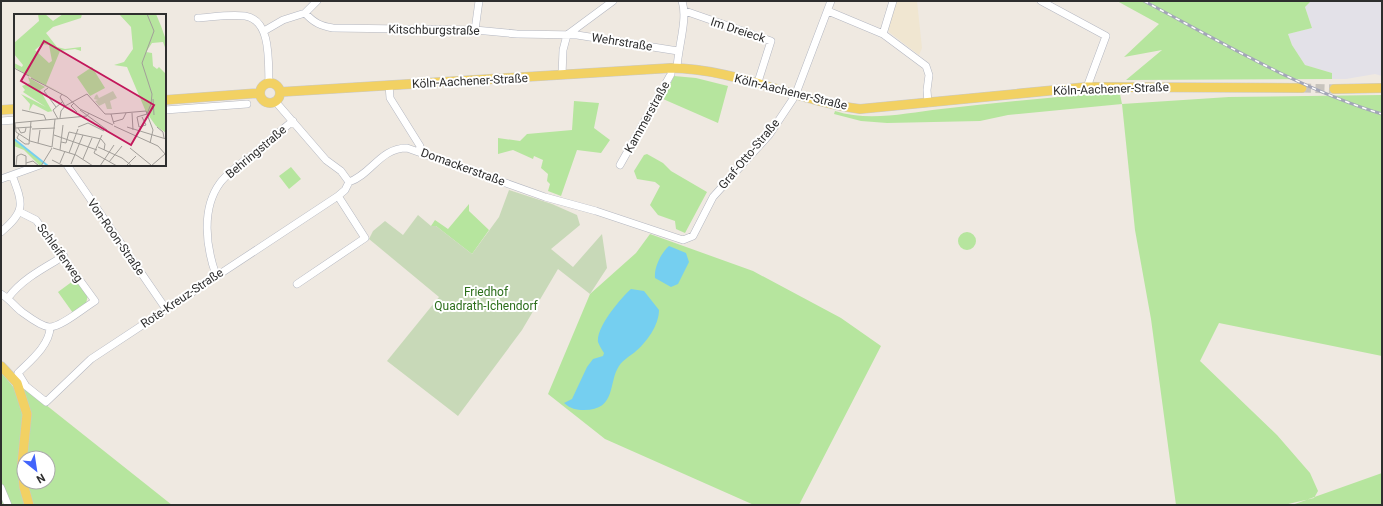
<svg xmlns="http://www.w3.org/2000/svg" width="1383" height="506" viewBox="0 0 1383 506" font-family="Roboto,sans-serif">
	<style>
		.industrial { fill: #e3e1e8 }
		.education { fill: #f0e6d1 }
		.green { fill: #b6e59e; fill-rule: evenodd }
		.cemetery { fill: #c8d9b8 }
		.water { fill: #75cff0 }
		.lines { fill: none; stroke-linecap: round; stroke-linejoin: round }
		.major-tunnel { stroke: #c8c4bd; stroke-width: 9; stroke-dasharray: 9 4.5; stroke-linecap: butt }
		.minor-casing { stroke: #b4b7c1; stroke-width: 8 }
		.major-casing { stroke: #c9c9c9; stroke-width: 10 }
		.minor { stroke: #fff; stroke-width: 7 }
		.major { stroke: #f2d163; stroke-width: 9 }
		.rail-casing { stroke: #a3a6b8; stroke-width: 3 }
		.rail { stroke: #fff; stroke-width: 1.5; stroke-dasharray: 4.5; stroke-linecap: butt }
		.labels { text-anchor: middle; stroke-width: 4; stroke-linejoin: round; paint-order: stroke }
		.street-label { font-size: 12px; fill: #2e2e2e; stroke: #fff }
		.park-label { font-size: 12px; fill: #2c6e1b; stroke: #fff }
		.inset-river { fill: none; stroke: #75cff0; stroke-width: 2 }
		.inset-road { fill: none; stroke: #a29e99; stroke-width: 1 }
		.view { fill: #c2185b; fill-opacity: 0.15; stroke: #c2185b; stroke-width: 2 }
		.inset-edge { fill: none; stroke: #2e2e2e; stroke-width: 2 }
	</style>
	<rect width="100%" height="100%" fill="#efe9e1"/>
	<!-- industrial -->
	<path class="industrial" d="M1311 1H1382V76L1375 74 1346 79H1332V73L1305 65 1292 45 1288 34 1312 28 1305 7Z"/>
	<!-- education -->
	<path class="education" d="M896 1H917L922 48 919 55 889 32 888 28Z"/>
	<!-- green -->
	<path class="green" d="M1117 1H1311L1305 7 1312 28 1288 34 1292 45 1305 65 1332 73V79L1126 80 1162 50 1124 57 1159 24Z
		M674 76 696 78 728 86 718 123 663 99Z
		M1095 94H1120L1122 104 1229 97 1382 95V356L1219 323 1200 361 1277 435 1310 473 1318 491 1314 498 1284 505H1176L1151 319 1135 230 1122 104 1008 115 980 121 887 123 861 121 834 114 835 111C869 122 906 113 941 109 992 103 1044 98 1095 94Z
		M574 101 599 103 594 128 610 140 601 153 577 150 561 196 548 191 550 184 547 181 548 174 541 168 543 160 534 156 533 159 513 150 498 154V138L520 141 527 134 572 130Z
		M647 154 663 163 671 171 707 192 685 233 676 229 675 221 658 215 650 205 660 186 655 182 637 179 634 171 644 155Z
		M291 167 301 179 289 189 279 176Z
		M469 204V211L489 230 472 254 436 226H431L435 220 448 229Z
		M958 241a9 9 0 1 1 18 0a9 9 0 1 1-18 0Z
		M650 234 753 271 841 318 881 346 799 505H754L605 439 548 394 590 294 636 253Z
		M77 278 88 294 86 304 73 313 58 292Z
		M1 372 15 389 24 384 31 393 172 505H1ZM24 458H48V482H24Z
		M1382 473V505H1292Z"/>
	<!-- cemetery -->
	<path class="cemetery" d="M509 190 552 204 577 215 580 225 551 249 573 267 602 234 607 268 590 294 558 269 522 330 458 416 387 361 439 297 369 239 373 231 385 221 403 235 418 215 431 226H436L472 254 499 217Z"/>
	<!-- water -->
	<path class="water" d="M669 246 686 253 689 262 678 284 671 287 655 278C654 267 661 253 669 246Z
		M631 289 644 291 659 310C659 325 647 342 635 352 630 356 623 360 619 366 608 382 617 410 584 410 576 410 571 409 564 403L572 399 587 367 593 359 603 356 604 353C602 350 599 345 598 342 596 327 621 298 631 289Z"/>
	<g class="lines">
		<!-- major-tunnel -->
		<path class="major-tunnel" d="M1302 88 1334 89"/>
		<!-- minor casing -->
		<g class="minor-casing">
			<path id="minor" d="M1041 1 1106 36 1087 87
				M685 11 771 41 757 85
				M828 11 883 34 926 66 929 75 927 90 928 103
				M305 13C314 23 321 26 333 28L475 30 517 34 577 35 678 51
				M198 18C213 17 230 14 245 16 272 20 268 63 269 83
				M475 30 479 1
				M264 31 283 20 305 13 317 1
				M883 34 893 1
				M677 68C678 47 688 19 682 1
				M562 75 563 50 567 35 613 1
				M389 85 390 98 420 146 419 152
				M275 101 326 160 341 171 349 182C372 174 380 148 407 148L545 197 596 211 683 240 693 236 713 197 769 135 795 96 831 1
				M165 110 247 104
				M1 121 15 120
				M67 165 166 309
				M620 165 671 74V68
				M1 179 40 165
				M1 232C26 211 23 204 12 175
				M216 275C206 247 201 209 220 183 229 171 243 162 255 153 268 142 280 131 293 121
				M297 284 365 238 338 196
				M1 294C10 299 14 306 22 312 29 317 40 326 49 327 60 328 85 307 95 301L36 220 20 212
				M8 298C22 279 44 268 64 256
				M50 327C50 345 30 361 18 373L26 386 46 402 91 359 338 196 345 190 349 182
				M1 488 8 505"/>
		</g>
		<!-- major casing -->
		<g class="major-casing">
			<path id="major" d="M260 93a10 10 0 1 1 20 0a10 10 0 1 1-20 0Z
				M1334 89 1382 88
				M280 92 671 68C733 68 797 101 860 109L1087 87 1302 88
				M165 100 260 93
				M1 110 15 109
				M1 366 17 383 27 414 22 464 24 487 29 505"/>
		</g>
		<!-- minor -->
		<use href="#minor" class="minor"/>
		<!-- major -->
		<use href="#major" class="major"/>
		<!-- rail casing -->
		<g class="rail-casing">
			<path id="rail" d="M1144 1C1221 42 1298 88 1382 114"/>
		</g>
		<!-- rail -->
		<use href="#rail" class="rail"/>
	</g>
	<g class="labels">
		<!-- street labels -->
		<g class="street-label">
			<text transform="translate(434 30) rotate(1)" y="4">Kitschburgstraße</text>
			<text transform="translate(738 30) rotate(18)" y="4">Im Dreieck</text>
			<text transform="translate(622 42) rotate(9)" y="4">Wehrstraße</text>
			<text transform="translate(470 81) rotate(-3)" y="4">Köln-Aachener-Straße</text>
			<text transform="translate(1111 89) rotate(-2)" y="4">Köln-Aachener-Straße</text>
			<text transform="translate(791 92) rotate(14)" y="4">Köln-Aachener-Straße</text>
			<text transform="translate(647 117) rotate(-61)" y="4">Kammerstraße</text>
			<text transform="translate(256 152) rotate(-40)" y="4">Behringstraße</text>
			<text transform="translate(749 154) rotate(-50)" y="4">Graf-Otto-Straße</text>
			<text transform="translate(463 167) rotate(20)" y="4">Domackerstraße</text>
			<text transform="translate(116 237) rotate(55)" y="4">Von-Roon-Straße</text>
			<text transform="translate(60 253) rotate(54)" y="4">Schleiferweg</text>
			<text transform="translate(182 298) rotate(-34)" y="4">Rote-Kreuz-Straße</text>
		</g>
		<!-- park labels -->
		<g class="park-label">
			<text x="486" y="296">Friedhof<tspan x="486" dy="14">Quadrath-Ichendorf</tspan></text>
		</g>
	</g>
	<!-- overview -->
	<g transform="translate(14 14)">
		<rect width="152" height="152" fill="#efe9e1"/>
		<path d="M24 0H31L39 7 49 0H68L67 4 39 13 32 19 43 33 51 35 67 33V37L61 35 46 37 32 71 54 82 23 67 0 53V49L8 53 9 51 0 40V29L25 7ZM28 30 35 31 38 47 35 49 21 36ZM105 0H142L147 12 152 26V36L149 28 138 29 132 38 138 39 139 52 143 55 145 53 152 60V119L142 112 132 98 113 53 100 51 110 48 119 35 117 13ZM78 53 91 74 76 82 63 63ZM14 63 31 73 26 76 42 104 38 97 34 98 19 90 15 97 16 90 7 80 32 93 9 78 11 76 8 72 16 69ZM0 126 30 149 26 152 10 136 0 132Z" fill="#b6e59e" fill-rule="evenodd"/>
		<path d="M99 77 103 84 96 87 98 95H93L91 89 85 92 81 87 84 86 80 85 81 82 83 80 85 84Z" fill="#c8d9b8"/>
		<path class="inset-river" d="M0 125 34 152"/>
		<path class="inset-road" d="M133 0 140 17 128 49 138 80 137 90 133 100 139 116 136 129M0 54 15 62M17 64 53 83 66 95 99 111M34 74 30 77 42 93M48 80 46 83 51 92M139 85 140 101M60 89 57 92 63 98M8 96 30 101 32 106M66 96 93 116M118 99 119 116M97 100 132 97 133 100 123 103 125 113M46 104 47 97 51 92 73 80 91 100H97L100 110M44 105 39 96 48 88M99 108 109 105 112 99M0 109 73 102 75 99M1 109 2 118 16 127 38 133M100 112 144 132 152 141M64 113 74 109 90 117M113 113 152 125M125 113 132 111 128 103M143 113 149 118 150 124M1 114 18 113M4 114 7 119 11 118 12 114M18 115 41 114M5 120 3 124 11 130H15L17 107M40 121 83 136M88 121 80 139 103 152M87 125 91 130 90 136M47 128 52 129 55 118 87 125M24 129 26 116M38 133 41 105M84 133 108 144 118 152M39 134 62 141 79 152M116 134 137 151M46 136 49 111M55 139 64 115M7 140 12 142V152M69 145 78 124M38 146 50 152M95 148 108 132M12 149 19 147 25 152M46 149 51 137M57 150 69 121M2 152 3 142 7 140M27 152 38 134M86 152 100 131M112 152 122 142M137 152 151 140"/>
		<path class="view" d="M30 27 140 91 117 131 7 67Z"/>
		<rect width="152" height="152" class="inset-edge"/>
	</g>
	<!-- border -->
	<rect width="1383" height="506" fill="none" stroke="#2e2e2e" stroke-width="4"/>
	<!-- north arrow -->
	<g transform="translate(36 470) rotate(150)"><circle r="19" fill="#ffffff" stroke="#ababab"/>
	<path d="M0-3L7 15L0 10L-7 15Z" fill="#4264fb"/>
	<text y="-6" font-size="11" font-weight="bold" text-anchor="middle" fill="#2e2e2e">N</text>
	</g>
</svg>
